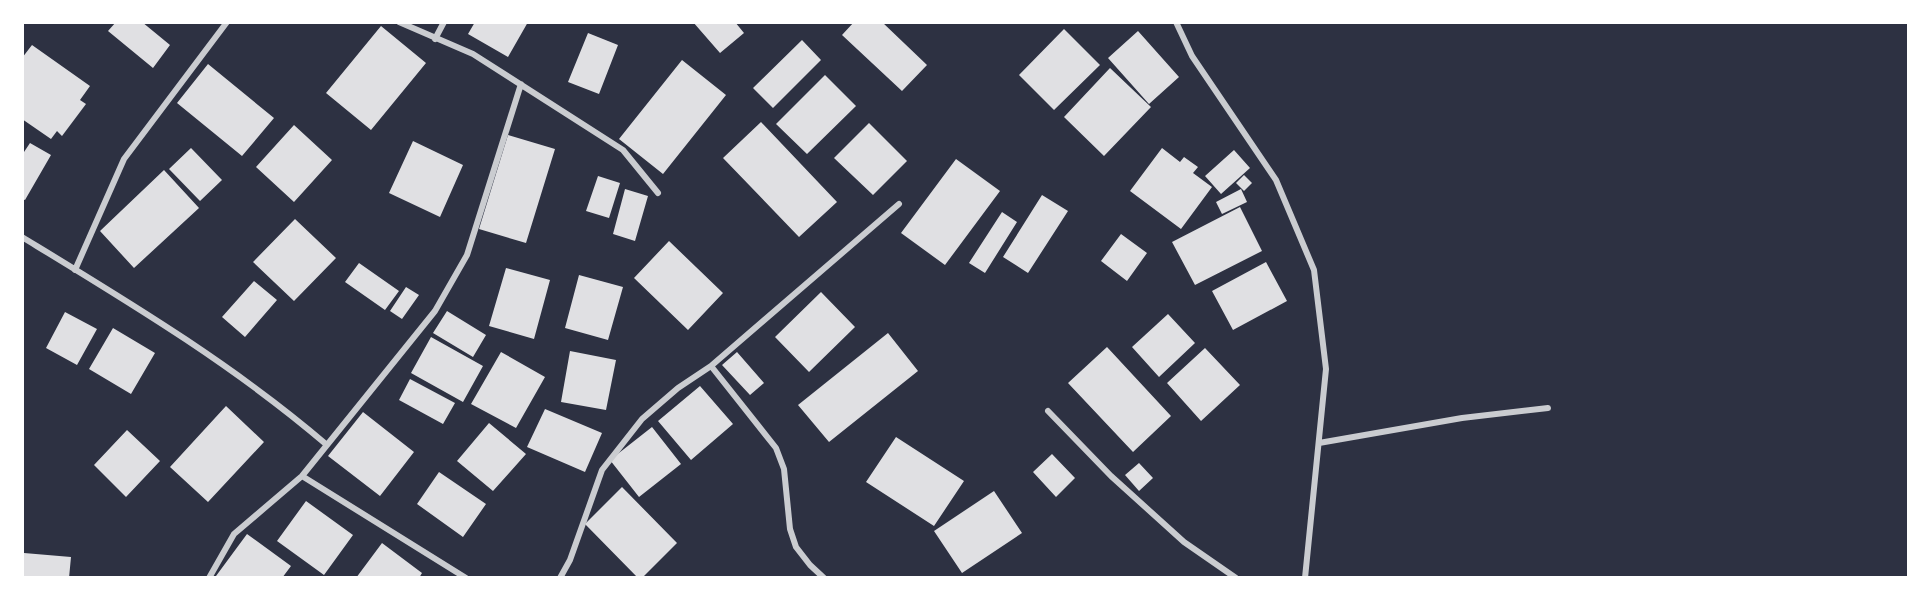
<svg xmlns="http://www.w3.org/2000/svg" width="1931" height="600" viewBox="0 0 1931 600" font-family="'Asap Condensed',sans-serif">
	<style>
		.building { fill: #e0e0e3 }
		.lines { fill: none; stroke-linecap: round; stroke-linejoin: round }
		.minor { stroke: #caccd0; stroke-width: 6 }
	</style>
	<rect width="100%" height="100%" fill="#2d3142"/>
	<!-- building -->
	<path class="building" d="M116 22H142L170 45 153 68 108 31Z
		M475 22H528L508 57 468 34Z
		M693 22H735L744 33 720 53Z
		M854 22H882L927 65 902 91 842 35Z
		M381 26 426 63 371 130 326 93Z
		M1064 29 1100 65 1054 110 1019 75Z
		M1138 31 1179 77 1149 104 1108 58Z
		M588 33 618 45 599 94 568 82Z
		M802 40 821 60 773 108 753 88Z
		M32 45 90 86 80 100 86 104 62 136 57 131 51 139 22 119V58Z
		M682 60 726 95 663 174 619 139Z
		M208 64 274 118 242 156 177 103Z
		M1110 68 1151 107 1104 156 1064 117Z
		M825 75 856 106 807 154 776 124Z
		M761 122 837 202 799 237 723 158Z
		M869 123 907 161 873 195 834 158Z
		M294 125 332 160 294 202 256 167Z
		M508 135 555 149 526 243 479 229Z
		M413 141 463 165 440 217 389 193Z
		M30 143 51 155 25 200 22 199V155Z
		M191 148 222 180 200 201 169 169Z
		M1162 148 1180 162 1184 157 1198 167 1193 173 1212 187 1181 229 1130 191Z
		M1234 150 1250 168 1221 194 1205 176Z
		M956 159 1000 191 945 265 901 233Z
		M164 170 199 208 134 268 100 231Z
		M1244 175 1252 183 1244 191 1236 183Z
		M598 176 620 183 609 218 586 211Z
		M625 189 648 196 635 241 613 234Z
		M1241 189 1247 202 1222 214 1216 202Z
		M1042 195 1068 211 1028 273 1003 257Z
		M1240 207 1262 251 1195 285 1172 242Z
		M1002 212 1017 222 985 273 969 263Z
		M295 219 336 258 294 301 253 262Z
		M1121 234 1147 253 1127 281 1101 261Z
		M669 241 723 293 688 330 634 278Z
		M1266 262 1287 301 1233 330 1212 291Z
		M359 263 399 291 385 310 345 282Z
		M506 268 550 280 534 339 489 326Z
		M579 275 623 287 608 340 565 328Z
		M254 281 277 300 245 337 222 317Z
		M406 287 419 295 402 319 390 311Z
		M821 292 855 327 809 372 775 337Z
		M447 311 486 335 473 357 433 333Z
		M65 312 97 329 77 365 46 348Z
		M1168 314 1195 343 1159 377 1132 347Z
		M113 328 155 353 131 394 89 369Z
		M888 333 918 371 829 442 798 405Z
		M431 337 483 366 463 402 411 373Z
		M1107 347 1171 416 1133 452 1068 383Z
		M1205 348 1240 385 1201 421 1167 383Z
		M570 351 616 360 606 410 561 402Z
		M501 352 545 377 516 428 471 404Z
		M737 352 764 383 750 395 722 365Z
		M410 379 455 403 443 424 399 400Z
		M700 386 733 424 691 460 658 421Z
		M226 406 264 442 208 502 170 467Z
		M545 409 602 433 585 472 527 447Z
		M363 412 414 452 380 496 328 456Z
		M489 423 526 454 493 491 457 461Z
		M652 427 681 464 639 497 610 460Z
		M127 430 160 461 126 497 94 465Z
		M896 437 964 481 934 526 866 482Z
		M1052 454 1075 478 1056 497 1033 472Z
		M1139 463 1153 478 1139 491 1125 475Z
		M439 472 486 504 463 537 417 504Z
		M622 487 677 543 642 578H638L585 524Z
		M994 491 1022 533 962 573 934 531Z
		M306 501 353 535 324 575 277 541Z
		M247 534 291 566 282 578 216 576Z
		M382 543 422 573 419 578H356Z
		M24 553 71 557 69 578H22Z"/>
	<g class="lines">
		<!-- minor -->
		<path class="minor" d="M399 22 473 54 623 150 658 193
			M1176 22 1192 56 1276 180 1314 270 1326 369 1305 578
			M435 39 444 22
			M22 237C127 301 234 365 327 445
			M75 270 124 159 227 22
			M711 366 776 448 784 469 790 529 796 547 810 565 824 578
			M1048 411 1111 476 1184 542 1236 578
			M1319 443 1462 418 1548 408
			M302 476 466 578
			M209 578 234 534 302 476 435 311 467 255 521 84
			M560 578 570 560 602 470 642 419 678 388 711 366 899 204"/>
	</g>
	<!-- border -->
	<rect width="1931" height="600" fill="none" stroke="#ffffff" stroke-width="48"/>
</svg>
